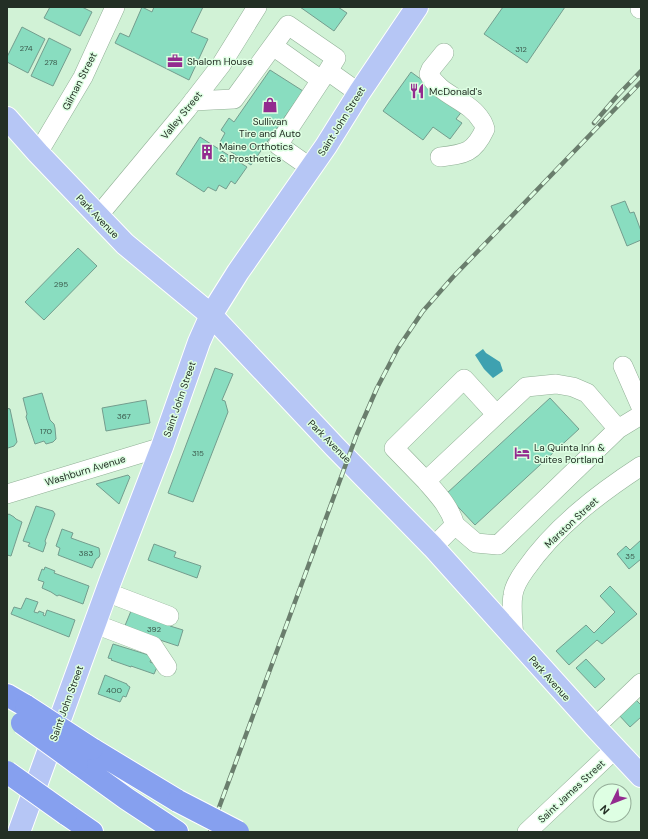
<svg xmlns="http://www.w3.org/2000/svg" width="648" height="839" viewBox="0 0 648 839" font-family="'DM Sans',sans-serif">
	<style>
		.water { fill: #3ea1b0 }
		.building { fill: #89ddc0; stroke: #749d8e }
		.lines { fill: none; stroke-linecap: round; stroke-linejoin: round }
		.minor-casing { stroke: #91b096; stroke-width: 20 }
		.major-casing { stroke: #fff; stroke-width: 24 }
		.highway-casing { stroke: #fff; stroke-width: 24 }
		.minor { stroke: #fff; stroke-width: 19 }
		.major { stroke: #b6c6f5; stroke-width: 22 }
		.highway { stroke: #86a0ef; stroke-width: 22 }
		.rail-casing { stroke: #6a7e6d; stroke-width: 4.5 }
		.rail { stroke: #deffe3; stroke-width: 3; stroke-dasharray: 9; stroke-linecap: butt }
		.highway-bridge-casing { stroke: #fff; stroke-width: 24; stroke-linecap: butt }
		.highway-bridge { stroke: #86a0ef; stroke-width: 22 }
		.labels { text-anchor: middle; stroke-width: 3; stroke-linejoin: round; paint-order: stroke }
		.number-label { font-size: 8px; fill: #3c5a4c }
		.poi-label { font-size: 10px; fill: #232f25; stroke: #deffe3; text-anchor: start }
		.street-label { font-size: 10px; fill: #232f25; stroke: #deffe3 }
	</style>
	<rect width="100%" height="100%" fill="#d1f2d6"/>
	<!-- water -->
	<path class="water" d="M483 349 486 353 500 362 503 371 493 378 484 369 475 355Z"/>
	<!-- building -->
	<path class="building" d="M50 7H82L92 12 80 36 44 18Z
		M142 7 152 12 154 7H203L191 32 208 39 189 80 115 43 120 33 129 37Z
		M300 7H338L347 13 334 31Z
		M503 7H565L527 63 484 34Z
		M22 27 45 39 28 73 7 62V57Z
		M49 38 71 49 53 86 31 76Z
		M270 70 303 91 251 165 219 144 225 133 221 130 229 118 234 122Z
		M411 72 463 110 456 119 462 123 450 139 433 127 423 140 383 111Z
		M200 137 247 167 235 184 231 181 226 189 219 185 216 191 208 187 204 192 176 174Z
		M625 201 630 213 634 212 641 231V240L627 246 611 206Z
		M78 248 97 266 44 320 25 302Z
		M215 368 233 374 222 400 225 401 228 412 193 502 168 493Z
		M42 393 50 420 54 424 55 428 56 439 53 442 46 444 44 441 35 444 26 417 27 414 23 398Z
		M550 398 579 429 475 525 446 494Z
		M146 400 150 423 106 431 102 408Z
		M7 408 10 409 17 442 14 446 8 448 7 447Z
		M128 475 130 477 119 504 96 484Z
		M36 506 53 511 55 514 45 541 46 543 43 552 28 546 30 543 23 541Z
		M9 514 14 517 16 519 22 522 11 556 7 555V515Z
		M62 529 73 533 71 538 99 548 100 554 99 557 96 559 92 568 58 555 60 548 56 546Z
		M641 540V559L629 569 617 554 626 546 630 550Z
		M154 544 176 552 174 557 201 566 197 578 148 560Z
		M45 567 55 571 54 573 89 586 83 604 59 595 57 596 51 592 42 588 44 582 38 580 42 569 44 570Z
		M610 586 637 614 602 644 597 640 569 665 556 651 586 625 594 633 615 612 600 596Z
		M26 598 38 602 34 612 38 613 39 611 44 613 43 615 45 616 47 610 75 620 69 637 11 614 14 607 21 609Z
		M131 611 171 624 170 626 183 630 178 646 124 628Z
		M113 644 152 656 150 662 158 665 154 674 131 666V667L111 660 112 659 108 658Z
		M586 659 605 679 595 688 576 668Z
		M105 675 127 684V685L130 687 126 697 123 696 120 702 98 694Z
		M635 699 641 705V717L630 727 618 714Z"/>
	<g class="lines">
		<!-- minor casing -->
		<g class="minor-casing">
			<path id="minor" d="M640 9 641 8
				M273 46 321 80 328 71
				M193 101 234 99 288 25 336 58 328 71 359 93
				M38 153 83 77 115 7
				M440 157C465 154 474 153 485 129 484 126 483 122 481 120 469 100 439 95 429 74L431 69 444 53
				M311 168 278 145 321 80
				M98 216 187 109 221 65 257 7
				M623 366 641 407
				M426 481 394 448 464 379 496 414
				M7 494 162 447
				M455 525 476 543 498 545 618 429
				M433 547 455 525C449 506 439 496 426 481L526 387 556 384 573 387 587 393 618 429 641 415
				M106 592 169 616
				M95 624 153 646 167 667
				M514 638C513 626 511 605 513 595 514 586 520 577 525 570 555 527 598 494 641 466
				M595 727 641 683
				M527 832 615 749"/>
		</g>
		<!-- major casing -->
		<g class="major-casing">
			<path id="major" d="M7 118 38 153 125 244 211 315 335 447 433 547 595 727 641 776
				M19 832 110 582 162 447 199 342 211 315 238 272 326 146 359 93 417 7"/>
		</g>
		<!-- highway casing -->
		<g class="highway-casing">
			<path id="highway" d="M7 695 26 706
				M92 749 178 801
				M77 763 127 799 177 832
				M66 814 92 832"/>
		</g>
		<!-- minor -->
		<use href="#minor" class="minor"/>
		<!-- major -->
		<use href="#major" class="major"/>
		<!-- highway -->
		<use href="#highway" class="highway"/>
		<!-- rail casing -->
		<g class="rail-casing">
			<path id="rail" d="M594 123 618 95 641 71
				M210 832 357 434 377 388 398 348 423 311 453 277 641 82"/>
		</g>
		<!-- rail -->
		<use href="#rail" class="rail"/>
		<!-- highway-bridge casing -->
		<g class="highway-bridge-casing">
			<path id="highway-bridge" d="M26 706 92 749
				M22 723 77 763
				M7 772 66 814
				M178 801 238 832"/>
		</g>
		<!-- highway-bridge -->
		<use href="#highway-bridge" class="highway-bridge"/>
	</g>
	<!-- icons -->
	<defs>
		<g id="office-bare" transform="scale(1.2)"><path d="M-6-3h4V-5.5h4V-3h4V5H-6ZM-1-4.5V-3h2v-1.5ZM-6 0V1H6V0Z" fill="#932b8f" stroke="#deffe3" stroke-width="2.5" paint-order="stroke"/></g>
		<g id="restaurant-bare" transform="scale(1.2)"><path d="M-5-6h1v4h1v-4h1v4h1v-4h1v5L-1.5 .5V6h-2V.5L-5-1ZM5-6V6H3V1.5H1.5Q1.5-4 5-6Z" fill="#932b8f" stroke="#deffe3" stroke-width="2.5" paint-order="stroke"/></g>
		<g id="shop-bare" transform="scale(1.2)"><path d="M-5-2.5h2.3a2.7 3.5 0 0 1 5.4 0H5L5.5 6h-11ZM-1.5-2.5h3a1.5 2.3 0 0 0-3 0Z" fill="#932b8f" stroke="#deffe3" stroke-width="2.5" paint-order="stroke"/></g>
		<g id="building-bare" transform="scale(1.2)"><path d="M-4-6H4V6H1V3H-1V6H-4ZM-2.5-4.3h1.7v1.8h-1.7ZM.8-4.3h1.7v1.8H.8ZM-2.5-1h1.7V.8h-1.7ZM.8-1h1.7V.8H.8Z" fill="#932b8f" stroke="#deffe3" stroke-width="2.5" paint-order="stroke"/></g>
		<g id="hotel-bare" transform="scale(1.2)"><path d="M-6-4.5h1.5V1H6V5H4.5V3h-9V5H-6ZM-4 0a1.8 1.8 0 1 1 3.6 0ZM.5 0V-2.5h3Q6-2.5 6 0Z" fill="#932b8f" stroke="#deffe3" stroke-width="2.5" paint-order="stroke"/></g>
	</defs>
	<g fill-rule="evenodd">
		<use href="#office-bare" x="175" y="61"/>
		<use href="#restaurant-bare" x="417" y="91"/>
		<use href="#shop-bare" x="270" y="105"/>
		<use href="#building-bare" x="207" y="152"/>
		<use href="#hotel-bare" x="522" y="453"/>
	</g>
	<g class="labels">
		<!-- number labels -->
		<g class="number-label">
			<text x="26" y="51">274</text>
			<text x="521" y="52">312</text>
			<text x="51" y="65">278</text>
			<text x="61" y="287">295</text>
			<text x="124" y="419">367</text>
			<text x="46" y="434">170</text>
			<text x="198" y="456">315</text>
			<text x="86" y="556">383</text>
			<text x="630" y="559">35</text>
			<text x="154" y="632">392</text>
			<text x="114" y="693">400</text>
		</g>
		<!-- poi labels -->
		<g class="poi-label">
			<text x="187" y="65">Shalom House</text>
			<text x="429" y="95">McDonald's</text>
			<text x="270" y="125" text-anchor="middle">Sullivan<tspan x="270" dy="12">Tire and Auto</tspan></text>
			<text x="219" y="150">Maine Orthotics<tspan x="219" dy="12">&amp; Prosthetics</tspan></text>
			<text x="534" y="451">La Quinta Inn &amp;<tspan x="534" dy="12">Suites Portland</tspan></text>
		</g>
		<!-- street labels -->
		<g class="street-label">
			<text transform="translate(79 81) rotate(-63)" y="4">Gilman Street</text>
			<text transform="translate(181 115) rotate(-51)" y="4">Valley Street</text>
			<text transform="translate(341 121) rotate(-58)" y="4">Saint John Street</text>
			<text transform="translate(98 216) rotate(46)" y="4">Park Avenue</text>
			<text transform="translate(179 399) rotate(-71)" y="4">Saint John Street</text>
			<text transform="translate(330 441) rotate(45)" y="4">Park Avenue</text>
			<text transform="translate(85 470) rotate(-17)" y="4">Washburn Avenue</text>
			<text transform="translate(571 522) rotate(-43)" y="4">Marston Street</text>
			<text transform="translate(550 678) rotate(48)" y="4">Park Avenue</text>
			<text transform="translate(66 703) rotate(-70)" y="4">Saint John Street</text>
			<text transform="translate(571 791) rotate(-43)" y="4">Saint James Street</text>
		</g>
	</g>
	<!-- border -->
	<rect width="648" height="839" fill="none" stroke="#232f25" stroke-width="16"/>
	<!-- north arrow -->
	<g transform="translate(612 803) rotate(227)"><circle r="19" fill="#deffe3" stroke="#93ac97"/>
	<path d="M0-3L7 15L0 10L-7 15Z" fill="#932b8f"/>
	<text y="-6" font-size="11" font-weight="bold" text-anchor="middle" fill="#232f25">N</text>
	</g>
</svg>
